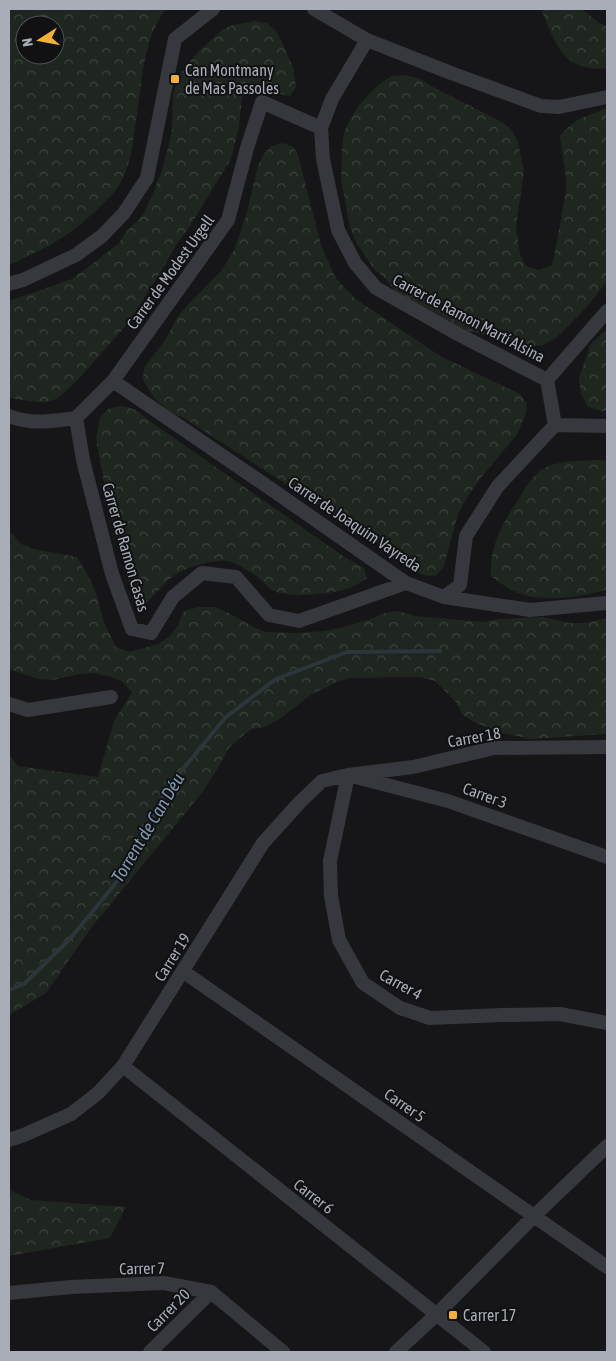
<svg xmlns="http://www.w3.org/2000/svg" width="616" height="1361" viewBox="0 0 616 1361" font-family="'Asap Condensed',sans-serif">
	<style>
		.forest { fill: url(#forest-crowns); fill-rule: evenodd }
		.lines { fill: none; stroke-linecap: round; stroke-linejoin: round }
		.stream { stroke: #2c353c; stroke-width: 4 }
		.minor { stroke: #37383d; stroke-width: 14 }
		.poi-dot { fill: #f2b134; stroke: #111113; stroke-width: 2 }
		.labels { text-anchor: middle; stroke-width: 4; stroke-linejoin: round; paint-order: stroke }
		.poi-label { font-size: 16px; fill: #a8adb8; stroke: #111113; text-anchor: start }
		.street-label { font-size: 16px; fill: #a8adb8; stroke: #111113 }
		.water-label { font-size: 18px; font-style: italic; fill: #7f9bb3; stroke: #111113 }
	</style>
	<defs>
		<pattern id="forest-crowns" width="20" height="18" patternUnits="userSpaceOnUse" patternTransform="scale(1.25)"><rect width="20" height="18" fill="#1e261f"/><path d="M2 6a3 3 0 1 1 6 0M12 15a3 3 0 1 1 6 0" fill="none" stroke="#3c433d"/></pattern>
	</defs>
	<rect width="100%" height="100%" fill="#161618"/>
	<!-- forest -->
	<path class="forest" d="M9 9H166C149 31 145 57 141 84 140 94 138 104 137 114 134 135 132 161 122 180 117 190 111 196 103 204 78 228 58 243 26 257 20 260 15 263 9 265ZM25 25H55V55H25Z
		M541 9H582L599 23 607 27V68C563 73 555 43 541 9Z
		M255 21 267 23 276 31 281 40 293 67 296 87 290 96C268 93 261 79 242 97L239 127 231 159 190 226 176 245 165 265 129 322 82 375 65 392 56 399 46 402H36L9 398V301L72 279 91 265 119 243 125 233 143 215 153 193 161 173 170 140 172 129 173 95 176 84 180 74 197 53 223 29 233 25Z
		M405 75 420 79 433 87 500 121 511 129 518 142 524 172 516 226 520 254 526 266 539 270 552 265 555 251 566 192V178L560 136C576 117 585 117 607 108V281L586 308 556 338 543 345 528 347 429 320 396 292 385 278 374 269 357 244 350 228 341 180 342 148 344 132 351 118 359 105 379 84 392 76Z
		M283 143 293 147 298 155 321 245 335 277 343 286 357 300 440 356 520 394 527 403 526 413 518 433 480 479 468 496 458 514 444 566 437 575C421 578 414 571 403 560L184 418 171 413 154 398 143 380 144 368 165 340 177 318 185 308 221 271 228 260 235 248 246 216 258 165 264 154 272 146Z
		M607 329V411H601L588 407 581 394 579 378 590 345Z
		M119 406C131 407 138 410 147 419L346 558 364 568 367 578C361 582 354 587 347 589 329 594 288 599 272 590 266 586 261 579 255 575 247 570 237 563 228 561 215 559 191 566 180 572 166 579 158 593 146 603L136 601 131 592 110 514 96 439 100 417 108 409Z
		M599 460 607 461V589C583 598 542 602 518 593 508 589 499 582 491 576 489 544 505 519 522 494 527 485 533 476 541 470 556 460 582 461 599 460Z
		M9 530 21 544 34 549 77 557 91 581 96 593 104 622 116 647 129 652 158 644 170 636 178 625 184 611 199 607H215L229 613 253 627 266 632 296 633 324 631 340 628 371 619 384 613 398 611 415 616 484 622 498 619 542 617 569 623H585L607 618V734L531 739 517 736 502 733 476 723 463 715 455 701 435 681 420 677 350 678 337 682 312 694 278 720 264 727 252 729 241 737 229 748 216 771 201 794 91 928 46 993 9 1015V754L18 766 98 777 114 721 132 692 122 681 108 676 93 673 80 674 52 680 38 679 9 669Z
		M9 1190 31 1200 126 1207 110 1238 9 1256Z"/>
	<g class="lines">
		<!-- stream -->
		<path class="stream" d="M9 990 24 984 69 940 120 878 169 786 225 718 276 679 347 652 440 651"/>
		<!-- minor -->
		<path class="minor" d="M314 9 367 40 451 73 541 106 559 107 607 97
			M367 40 332 99 321 128 323 159 338 230 355 263 376 288 454 332 547 380
			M9 284 23 280 76 255 102 236 124 213 147 178 175 39 213 9
			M113 381 274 491 406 583 444 597 530 610 607 603
			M9 416C31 425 53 421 76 418
			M76 418 83 460 112 574 132 629 151 633 173 597 202 573 236 577 269 615 299 621 406 583
			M76 418 113 381 228 220 247 148 262 102 321 128
			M555 425 547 380 607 311
			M444 597 460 585 466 536 498 486 555 425 607 426
			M9 704 28 710 111 697
			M348 775 330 861 331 896 339 940 363 983 400 1008 430 1018 502 1015 560 1014 607 1023
			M356 777 448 801 607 857
			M184 972 607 1267
			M123 1066 484 1352
			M9 1140 24 1135 71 1114 98 1093 123 1066 263 843 300 802 322 781 348 775 413 767 494 748 607 747
			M9 1293 71 1287 164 1283 211 1292 283 1352
			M150 1352 211 1292
			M396 1352 436 1315 534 1216 607 1146"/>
	</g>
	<!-- markers -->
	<g class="poi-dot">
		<rect x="170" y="74" width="10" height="10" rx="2.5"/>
		<rect x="448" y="1310" width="10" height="10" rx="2.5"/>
	</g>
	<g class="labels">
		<!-- poi labels -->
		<g class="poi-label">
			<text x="185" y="76">Can Montmany<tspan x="185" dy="18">de Mas Passoles</tspan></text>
			<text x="463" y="1321">Carrer 17</text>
		</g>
		<!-- street labels -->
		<g class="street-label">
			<text transform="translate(170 272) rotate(-54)" y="6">Carrer de Modest Urgell</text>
			<text transform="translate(469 318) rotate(28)" y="6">Carrer de Ramon Martí Alsina</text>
			<text transform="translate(355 524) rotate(34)" y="6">Carrer de Joaquim Vayreda</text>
			<text transform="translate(126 547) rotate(74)" y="6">Carrer de Ramon Casas</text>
			<text transform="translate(474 737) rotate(-10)" y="6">Carrer 18</text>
			<text transform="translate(485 795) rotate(20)" y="6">Carrer 3</text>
			<text transform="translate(172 957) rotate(-58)" y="6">Carrer 19</text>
			<text transform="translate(401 984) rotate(29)" y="6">Carrer 4</text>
			<text transform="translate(405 1105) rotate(35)" y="6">Carrer 5</text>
			<text transform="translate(314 1196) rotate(38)" y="6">Carrer 6</text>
			<text transform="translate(142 1268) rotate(-1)" y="6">Carrer 7</text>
			<text transform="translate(168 1310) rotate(-45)" y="6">Carrer 20</text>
		</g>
		<!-- water labels -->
		<g class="water-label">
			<text transform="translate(148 828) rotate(-59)" y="6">Torrent de Can Déu</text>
		</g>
	</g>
	<!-- border -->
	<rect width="616" height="1361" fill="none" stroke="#a8adb8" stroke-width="20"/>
	<!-- north arrow -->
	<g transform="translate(40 40) rotate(259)"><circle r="24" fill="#111113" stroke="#4d4f55"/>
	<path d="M0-4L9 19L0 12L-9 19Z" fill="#f2b134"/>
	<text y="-8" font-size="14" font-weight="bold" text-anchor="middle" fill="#a8adb8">N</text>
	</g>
</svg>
